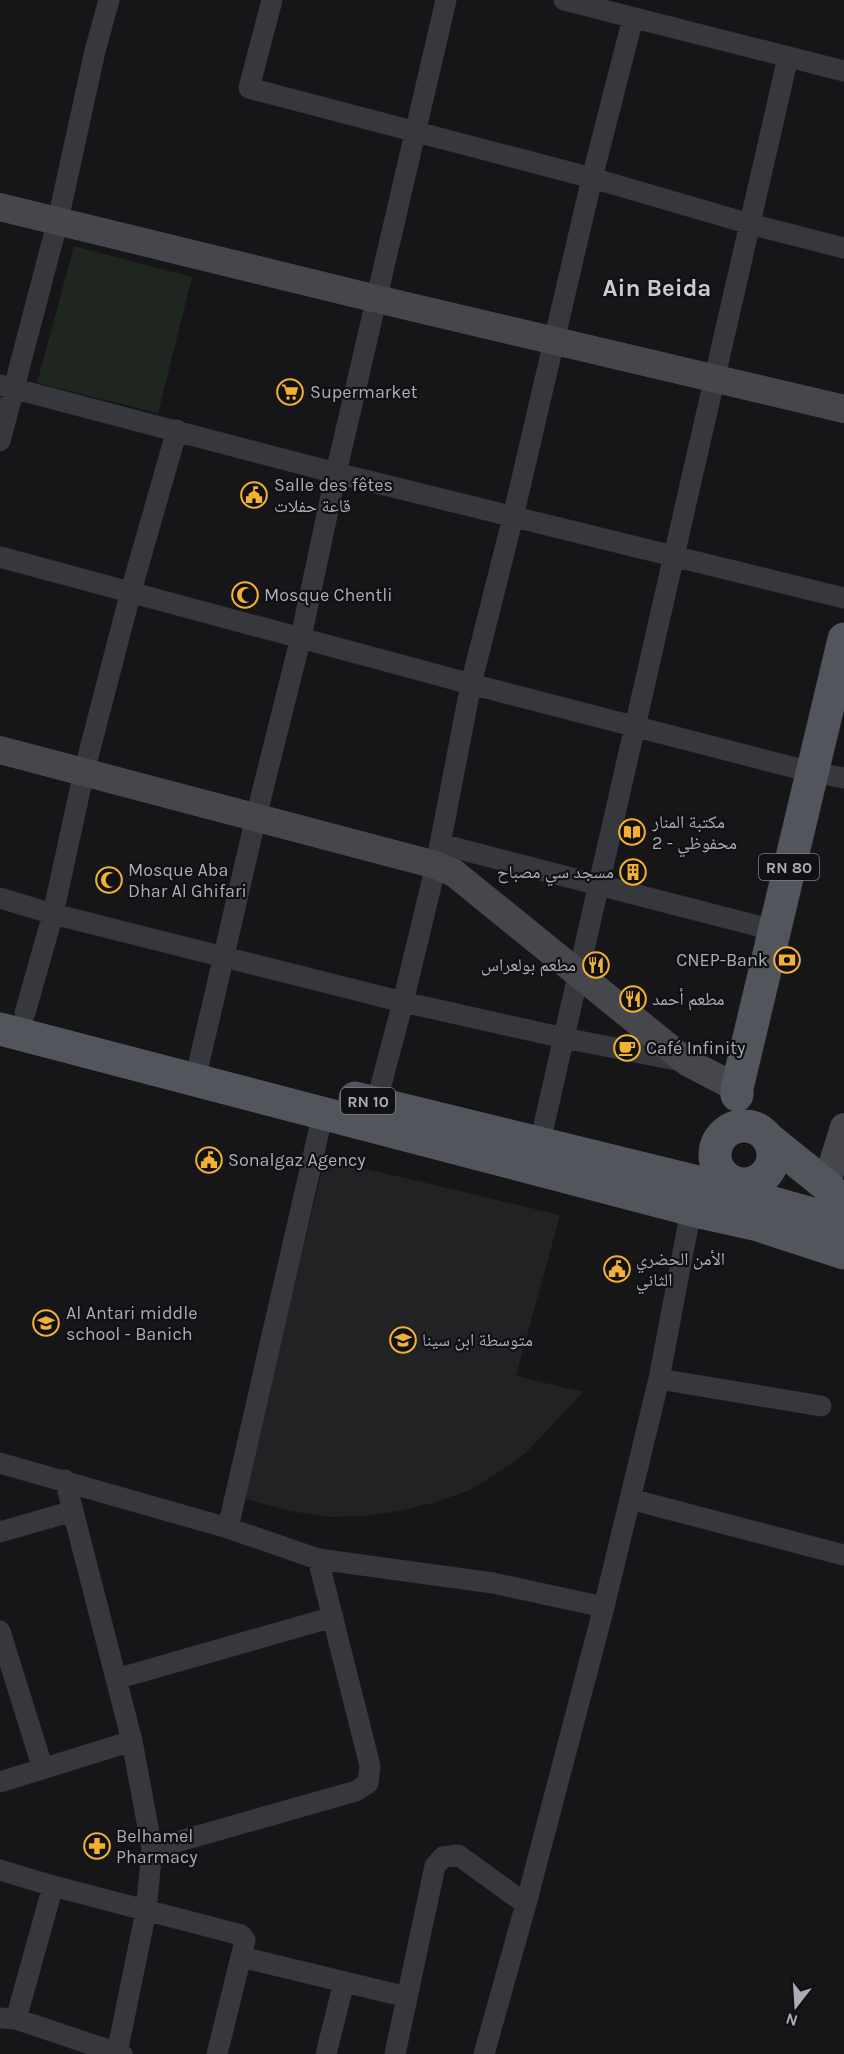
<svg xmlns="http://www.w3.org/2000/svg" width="844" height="2054" viewBox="0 0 844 2054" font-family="Karla,'Noto Naskh Arabic',sans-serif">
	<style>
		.built { fill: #222225 }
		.green { fill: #1e261f }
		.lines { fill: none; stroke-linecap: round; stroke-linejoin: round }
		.street { stroke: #37383d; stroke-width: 21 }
		.secondary { stroke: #45474d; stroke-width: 28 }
		.primary { stroke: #53555c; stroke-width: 33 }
		.labels { text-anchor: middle; stroke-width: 4.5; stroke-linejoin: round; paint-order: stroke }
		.shield { fill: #111113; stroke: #7b7e86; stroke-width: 1.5 }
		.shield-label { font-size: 16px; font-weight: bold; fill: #a8adb8 }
		.poi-label { font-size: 18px; fill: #a8adb8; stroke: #111113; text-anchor: start }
		.district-label { font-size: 24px; font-weight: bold; fill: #c9ccd4; stroke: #111113 }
	</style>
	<rect width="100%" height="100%" fill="#161618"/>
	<!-- built -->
	<path class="built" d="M325 1159 560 1215 516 1376 583 1392 528 1451 499 1472 470 1490 436 1502 400 1511 363 1516 328 1517 290 1511 242 1498Z"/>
	<!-- green -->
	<path class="green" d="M74 246 192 277 158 413 37 383Z"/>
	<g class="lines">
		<!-- street -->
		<path class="street" d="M272 0 249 88 592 178 750 224 844 248
			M564 0 844 71
			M0 385 336 473 844 598
			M0 441 58 220 95 51 109 0
			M0 557 471 684 811 772 844 778
			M440 844 773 930
			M0 898 53 914 403 1002 564 1038 686 1062
			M25 1013 53 914 84 772 131 591 177 430
			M195 1080 256 817 301 637 336 473 446 0
			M376 1104 403 1002 436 865 471 684 513 517 592 178 633 18
			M540 1142 788 57
			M659 1379 821 1406
			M0 1463 228 1528 318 1559 493 1583 604 1607
			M65 1480 132 1741 152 1849 146 1911 117 2053 122 2054
			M630 1499 844 1555
			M228 1528 323 1113
			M0 1532 73 1511
			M0 1631 43 1769
			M116 1679 333 1617
			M0 1782 132 1741
			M152 1849 356 1791 368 1783 370 1766 318 1559
			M0 1870 53 1886 241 1935 245 1940 241 1957
			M0 2018 16 2019 117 2053
			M16 2019 53 1886
			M217 2054 241 1957 407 1997
			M326 2054 344 1982
			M395 2054 435 1866 443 1857 458 1855 526 1904
			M484 2054 526 1904 604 1607 659 1379 691 1210"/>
		<!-- secondary -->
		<path class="secondary" d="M0 207 377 299 844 409
			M0 750 436 865 454 873 687 1062 737 1088
			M826 1185 844 1127"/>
		<!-- primary -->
		<path class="primary" d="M0 1029 704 1213 758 1225 844 1253
			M737 1095V1088L844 639
			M355 1098 702 1183 844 1223
			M715 1155a29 29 0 1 1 58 0a29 29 0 1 1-58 0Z
			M769 1139 826 1185 844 1205"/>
	</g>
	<!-- icons -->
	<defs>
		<g id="supermarket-ring" transform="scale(1.35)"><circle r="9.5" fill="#111113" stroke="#f2b134" stroke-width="1.5"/><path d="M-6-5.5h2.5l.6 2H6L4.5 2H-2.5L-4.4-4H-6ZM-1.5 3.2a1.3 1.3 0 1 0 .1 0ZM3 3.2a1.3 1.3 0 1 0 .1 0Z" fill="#f2b134"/></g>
		<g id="civic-ring" transform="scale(1.35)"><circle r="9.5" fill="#111113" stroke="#f2b134" stroke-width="1.5"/><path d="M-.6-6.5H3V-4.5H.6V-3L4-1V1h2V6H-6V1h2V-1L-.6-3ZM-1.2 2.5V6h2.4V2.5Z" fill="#f2b134"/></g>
		<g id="mosque-ring" transform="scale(1.35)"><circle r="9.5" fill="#111113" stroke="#f2b134" stroke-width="1.5"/><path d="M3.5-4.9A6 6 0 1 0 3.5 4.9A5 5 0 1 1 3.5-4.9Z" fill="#f2b134"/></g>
		<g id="library-ring" transform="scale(1.35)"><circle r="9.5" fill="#111113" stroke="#f2b134" stroke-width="1.5"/><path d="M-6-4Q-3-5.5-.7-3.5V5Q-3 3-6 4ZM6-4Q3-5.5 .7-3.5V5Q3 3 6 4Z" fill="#f2b134"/></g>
		<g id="building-ring" transform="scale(1.35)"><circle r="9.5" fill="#111113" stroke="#f2b134" stroke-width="1.5"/><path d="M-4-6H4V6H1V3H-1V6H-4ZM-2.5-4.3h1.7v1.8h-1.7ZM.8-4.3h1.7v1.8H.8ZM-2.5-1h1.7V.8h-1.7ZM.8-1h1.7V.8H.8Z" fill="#f2b134"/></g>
		<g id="bank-ring" transform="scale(1.35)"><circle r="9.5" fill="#111113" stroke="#f2b134" stroke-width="1.5"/><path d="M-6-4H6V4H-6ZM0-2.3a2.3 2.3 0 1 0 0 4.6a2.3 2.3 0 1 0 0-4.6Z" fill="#f2b134"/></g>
		<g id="restaurant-ring" transform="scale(1.35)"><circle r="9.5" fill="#111113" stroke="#f2b134" stroke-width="1.5"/><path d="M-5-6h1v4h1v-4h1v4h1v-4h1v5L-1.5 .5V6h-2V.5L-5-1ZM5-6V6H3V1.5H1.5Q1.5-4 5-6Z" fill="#f2b134"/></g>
		<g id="cafe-ring" transform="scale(1.35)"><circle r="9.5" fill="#111113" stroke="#f2b134" stroke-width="1.5"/><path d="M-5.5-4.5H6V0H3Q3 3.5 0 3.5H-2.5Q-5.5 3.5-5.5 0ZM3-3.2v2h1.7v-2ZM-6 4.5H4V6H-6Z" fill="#f2b134"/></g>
		<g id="school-ring" transform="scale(1.35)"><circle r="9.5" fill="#111113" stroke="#f2b134" stroke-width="1.5"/><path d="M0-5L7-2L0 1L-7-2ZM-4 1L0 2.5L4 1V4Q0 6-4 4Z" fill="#f2b134"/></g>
		<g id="pharmacy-ring" transform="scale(1.35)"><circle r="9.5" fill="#111113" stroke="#f2b134" stroke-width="1.5"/><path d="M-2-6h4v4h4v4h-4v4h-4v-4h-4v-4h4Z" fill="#f2b134"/></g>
	</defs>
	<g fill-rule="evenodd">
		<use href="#supermarket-ring" x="290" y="392"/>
		<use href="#civic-ring" x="254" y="495"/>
		<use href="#mosque-ring" x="245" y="595"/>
		<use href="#library-ring" x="632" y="832"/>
		<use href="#building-ring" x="633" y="872"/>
		<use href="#mosque-ring" x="109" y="880"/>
		<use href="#bank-ring" x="787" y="960"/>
		<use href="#restaurant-ring" x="596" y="965"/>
		<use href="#restaurant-ring" x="633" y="999"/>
		<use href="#cafe-ring" x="627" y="1048"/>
		<use href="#civic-ring" x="209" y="1160"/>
		<use href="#civic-ring" x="617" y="1269"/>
		<use href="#school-ring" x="46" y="1323"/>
		<use href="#school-ring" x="403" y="1340"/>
		<use href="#pharmacy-ring" x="97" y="1846"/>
	</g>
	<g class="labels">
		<!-- shield labels -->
		<g class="shield">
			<rect x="759" y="854" width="60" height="26" rx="4.5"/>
			<rect x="341" y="1088" width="54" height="26" rx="4.5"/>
		</g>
		<g class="shield-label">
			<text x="789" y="873">RN 80</text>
			<text x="368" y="1107">RN 10</text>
		</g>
		<!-- poi labels -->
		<g class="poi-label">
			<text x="310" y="398">Supermarket</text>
			<text x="274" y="491">Salle des fêtes<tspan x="274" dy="21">قاعة حفلات</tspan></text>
			<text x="264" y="601">Mosque Chentli</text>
			<text x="652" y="828">مكتبة المنار<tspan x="652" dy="21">2 - محفوظي</tspan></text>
			<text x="128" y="876">Mosque Aba<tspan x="128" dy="21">Dhar Al Ghifari</tspan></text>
			<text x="614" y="878" text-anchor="end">مسجد سي مصباح</text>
			<text x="768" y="966" text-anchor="end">CNEP-Bank</text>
			<text x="576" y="971" text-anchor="end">مطعم بولعراس</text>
			<text x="652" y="1005">مطعم أحمد</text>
			<text x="646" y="1054">Café Infinity</text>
			<text x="228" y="1166">Sonalgaz Agency</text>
			<text x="636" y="1265">الأمن الحضري<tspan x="636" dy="21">الثاني</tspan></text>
			<text x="66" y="1319">Al Antari middle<tspan x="66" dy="21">school - Banich</tspan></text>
			<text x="422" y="1346">متوسطة ابن سينا</text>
			<text x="116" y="1842">Belhamel<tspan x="116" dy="21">Pharmacy</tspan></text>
		</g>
		<!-- district labels -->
		<g class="district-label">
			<text x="657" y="296">Ain Beida</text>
		</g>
	</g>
	<!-- north arrow -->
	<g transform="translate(796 2006) rotate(197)" stroke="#111113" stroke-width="4.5" paint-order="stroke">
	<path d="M0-4.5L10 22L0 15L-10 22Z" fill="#a8adb8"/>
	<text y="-9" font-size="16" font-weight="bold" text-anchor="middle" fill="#a8adb8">N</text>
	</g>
</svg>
